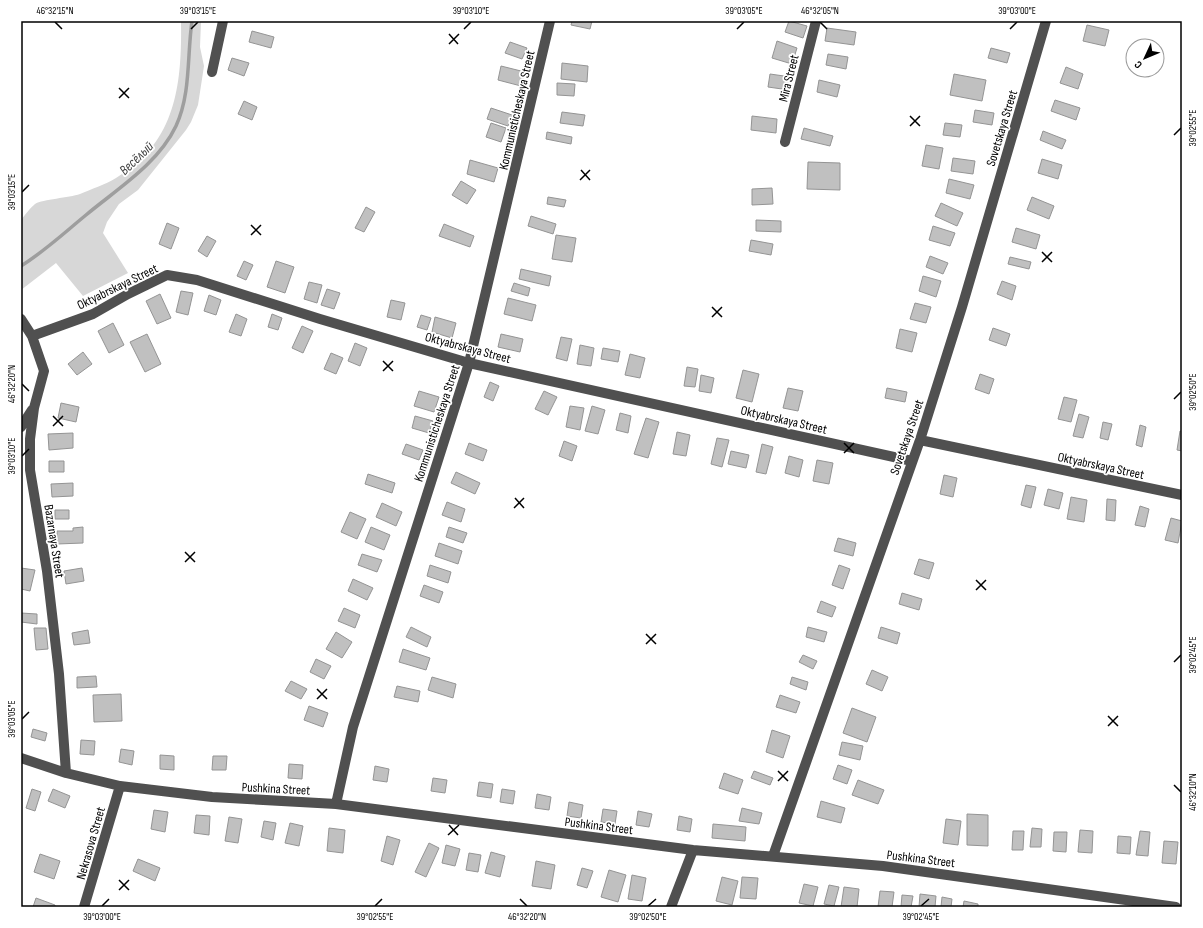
<svg xmlns="http://www.w3.org/2000/svg" width="1203" height="928" viewBox="0 0 1203 928" font-family="'Sofia Sans Condensed',sans-serif">
	<style>
		.green { fill: #d7d7d7 }
		.lines { fill: none; stroke-linecap: round; stroke-linejoin: round }
		.stream { stroke: #9e9e9e; stroke-width: 3.5 }
		.building { fill: #c0c0c0; stroke: #949494 }
		.minor { stroke: #505050; stroke-width: 10 }
		.ticks { fill: none; stroke: #000; stroke-width: 1.5 }
		.labels { text-anchor: middle; stroke-width: 3.5; stroke-linejoin: round; paint-order: stroke }
		.street-label { font-size: 13px; fill: #000; stroke: #fff }
		.water-label { font-size: 14px; font-style: italic; fill: #3f3f3f; stroke: #fff }
		.neatline { fill: none; stroke: #000; stroke-width: 1.5 }
		.ticks-label { font-size: 10px; text-anchor: middle; fill: #000 }
	</style>
	<rect width="100%" height="100%" fill="#fff"/>
	<!-- green -->
	<path class="green" d="M181 21H201L200 47 204 66 198 105 191 122 186 130 138 190 119 204 107 222 103 233 128 273 83 296 56 263 21 290V220C25 215 30 208 35 204 43 199 69 198 80 194 91 189 105 185 116 178 176 143 182 85 181 21Z"/>
	<g class="lines">
		<!-- stream -->
		<path class="stream" d="M21 266C45 251 64 233 86 215 117 189 158 164 176 126 191 94 187 55 192 21"/>
	</g>
	<!-- building -->
	<path class="building" d="M572 21H592L590 29 571 25Z
		M789 21 807 26 803 38 785 32Z
		M1087 25 1109 30 1105 46 1083 41Z
		M827 28 856 32 854 45 825 41Z
		M252 31 274 37 271 48 249 42Z
		M777 41 797 48 792 64 772 58Z
		M510 42 527 48 522 59 505 53Z
		M991 48 1010 53 1007 63 988 58Z
		M828 54 848 57 846 69 826 65Z
		M232 58 249 63 244 76 228 70Z
		M562 63 588 66 587 82 561 79Z
		M501 66 525 72 521 86 498 80Z
		M1066 67 1083 74 1078 89 1060 83Z
		M770 74 791 77 789 90 768 87Z
		M954 74 986 80 982 101 950 95Z
		M819 80 840 85 837 97 817 92Z
		M557 83 575 84 574 96 557 95Z
		M1055 100 1080 108 1076 120 1051 111Z
		M244 101 257 107 252 120 238 114Z
		M491 108 512 115 508 126 487 119Z
		M975 110 994 113 992 125 973 122Z
		M562 112 585 115 583 126 560 123Z
		M752 116 777 119 776 133 751 130Z
		M491 123 506 128 501 142 486 137Z
		M945 123 962 125 960 137 943 135Z
		M804 128 833 136 830 146 801 139Z
		M1043 131 1066 140 1062 149 1040 140Z
		M547 132 572 137 571 144 546 139Z
		M926 145 943 148 939 169 922 166Z
		M953 158 975 161 973 174 951 171Z
		M1042 159 1062 165 1058 179 1038 173Z
		M470 160 498 168 494 182 467 174Z
		M808 162 840 163V190L807 189Z
		M949 179 974 185 970 199 946 193Z
		M461 181 476 190 467 204 452 195Z
		M772 188 773 204 752 205V189Z
		M548 197 566 200 564 207 547 204Z
		M1032 197 1054 206 1049 219 1027 210Z
		M941 203 963 213 957 226 935 216Z
		M366 207 375 212 364 232 355 228Z
		M531 216 556 224 553 234 528 226Z
		M756 220 781 221V232L756 231Z
		M167 223 179 228 171 249 159 244Z
		M444 224 474 236 470 247 439 236Z
		M933 226 955 233 950 246 929 240Z
		M1016 228 1040 235 1036 249 1012 242Z
		M556 235 576 238 572 262 552 259Z
		M207 236 216 241 207 257 198 251Z
		M751 240 773 244 771 255 749 251Z
		M930 256 948 263 943 274 926 267Z
		M1010 257 1031 262 1029 269 1008 264Z
		M244 261 253 265 246 280 237 276Z
		M276 261 294 267 285 293 267 287Z
		M521 269 551 276 549 286 519 279Z
		M923 276 941 281 936 297 919 291Z
		M1002 281 1016 286 1012 300 997 294Z
		M309 282 322 285 317 303 304 299Z
		M514 283 530 288 528 296 511 291Z
		M327 289 340 293 334 309 321 305Z
		M181 291 193 293 188 315 176 312Z
		M160 294 171 318 157 324 146 301Z
		M209 295 221 300 216 315 204 311Z
		M508 298 536 305 532 321 504 314Z
		M391 300 405 303 401 320 387 317Z
		M915 303 931 307 926 323 910 319Z
		M236 314 247 319 241 336 229 332Z
		M272 314 282 318 278 330 268 327Z
		M421 315 431 318 427 330 417 327Z
		M435 317 456 323 452 338 432 332Z
		M113 323 124 345 109 353 98 331Z
		M302 326 313 331 303 353 292 348Z
		M993 328 1010 334 1006 346 989 340Z
		M900 329 917 333 912 352 896 348Z
		M147 334 161 364 145 372 130 342Z
		M501 334 523 339 520 352 498 347Z
		M561 337 572 339 567 361 556 358Z
		M355 343 367 348 360 366 348 361Z
		M580 345 594 348 591 366 577 364Z
		M603 348 620 351 618 362 601 359Z
		M83 352 92 364 77 375 68 364Z
		M331 353 343 358 336 374 324 369Z
		M630 354 645 358 640 378 625 375Z
		M687 367 698 369 695 387 684 386Z
		M743 370 759 374 752 402 736 398Z
		M980 374 994 379 989 394 975 389Z
		M701 375 714 378 711 393 699 391Z
		M490 382 499 386 493 401 484 397Z
		M788 388 803 391 798 411 783 408Z
		M887 388 907 392 905 402 885 398Z
		M419 391 439 397 434 412 414 406Z
		M544 391 557 397 548 415 535 409Z
		M1064 397 1077 400 1071 422 1058 419Z
		M61 403 79 407 76 422 58 418Z
		M570 406 584 408 580 430 566 427Z
		M592 406 605 410 598 434 585 431Z
		M620 413 631 416 628 433 616 430Z
		M1079 414 1089 417 1083 438 1073 436Z
		M415 416 433 421 429 433 412 428Z
		M646 418 659 422 648 458 634 454Z
		M1103 422 1112 424 1108 440 1100 438Z
		M1140 425 1146 427 1142 447 1136 445Z
		M1180 431H1182V451L1177 450Z
		M677 432 690 435 686 456 673 454Z
		M73 433V448L49 450 48 434Z
		M717 438 729 440 722 467 711 464Z
		M564 441 577 446 572 461 559 456Z
		M469 443 487 450 483 461 465 454Z
		M406 444 423 450 419 460 402 454Z
		M762 444 773 447 766 474 756 472Z
		M731 451 749 455 746 468 728 464Z
		M789 456 803 460 799 477 785 473Z
		M817 460 833 463 829 484 813 481Z
		M49 461H64V472H49Z
		M456 472 480 483 475 494 451 483Z
		M368 474 395 483 392 493 365 484Z
		M944 475 957 478 953 497 940 494Z
		M73 483V496L52 497 51 484Z
		M1026 485 1036 487 1031 508 1021 505Z
		M1048 489 1063 493 1059 509 1044 505Z
		M1071 497 1087 500 1084 522 1067 519Z
		M1107 499 1116 500 1115 521 1106 520Z
		M447 502 465 509 461 522 442 515Z
		M382 503 402 512 396 526 376 517Z
		M1140 506 1149 509 1145 527 1135 525Z
		M55 510H69V519H55Z
		M350 512 366 519 357 539 341 532Z
		M1171 518 1182 521 1178 543 1165 540Z
		M83 527V543L57 544V531H73V528Z
		M371 527 390 535 384 550 365 542Z
		M449 527 467 533 463 543 446 537Z
		M838 538 856 543 853 556 834 551Z
		M439 543 462 551 458 564 435 556Z
		M362 554 382 560 377 572 358 565Z
		M919 559 934 563 929 579 914 574Z
		M430 565 451 572 448 583 427 576Z
		M839 565 850 569 843 589 832 585Z
		M21 568 35 570 30 591 21 589Z
		M82 568 84 581 66 584 64 571Z
		M353 579 373 588 367 600 348 591Z
		M424 585 443 592 439 603 420 596Z
		M902 593 922 599 919 610 899 604Z
		M821 601 836 607 832 617 817 612Z
		M344 608 360 615 355 628 338 621Z
		M21 613 37 614V624L21 622Z
		M411 627 431 637 427 647 406 637Z
		M808 627 827 632 824 642 806 637Z
		M881 627 900 633 897 644 878 638Z
		M34 628H46L48 649 36 650Z
		M88 630 90 643 74 645 72 633Z
		M336 632 352 642 342 658 326 649Z
		M403 649 430 658 426 670 399 662Z
		M803 655 817 661 813 669 799 662Z
		M316 659 331 666 324 679 310 672Z
		M872 670 888 677 882 691 866 684Z
		M96 676 97 687 77 688V677Z
		M432 677 456 684 453 698 428 690Z
		M792 677 808 682 806 690 790 684Z
		M291 681 307 689 301 699 285 691Z
		M397 686 420 691 418 702 394 697Z
		M121 694 122 721 94 722 93 695Z
		M780 695 800 702 796 713 776 707Z
		M309 706 328 713 323 727 304 720Z
		M852 708 876 717 867 742 843 733Z
		M33 729 47 733 45 741 31 737Z
		M772 730 790 736 783 758 766 752Z
		M81 740 95 741 94 755 80 754Z
		M842 742 863 746 860 760 839 755Z
		M121 749 134 751 132 765 119 762Z
		M160 755 174 756V770L160 769Z
		M213 756H227L226 770H212Z
		M289 764 303 765 302 779 288 778Z
		M838 765 852 770 847 784 833 779Z
		M375 766 389 769 387 782 373 780Z
		M754 771 773 778 770 785 751 778Z
		M724 773 743 780 738 794 719 788Z
		M433 778 447 780 445 793 431 791Z
		M858 780 884 790 878 804 852 795Z
		M479 782 493 784 491 798 477 796Z
		M32 789 41 792 35 811 26 808Z
		M53 789 70 796 65 808 48 801Z
		M502 789 515 791 513 804 500 802Z
		M537 794 551 797 549 810 535 808Z
		M821 801 845 808 841 823 817 817Z
		M569 802 583 805 581 818 567 816Z
		M742 808 762 813 759 824 739 821Z
		M603 809 617 811 615 824 601 822Z
		M154 810 168 812 165 832 151 829Z
		M638 811 652 814 649 827 636 825Z
		M967 814 988 815V846L967 845Z
		M196 815 210 816 209 835 194 833Z
		M679 816 692 819 690 832 677 830Z
		M229 817 242 819 238 843 225 841Z
		M946 819 961 821 958 845 943 843Z
		M264 821 276 823 273 840 261 837Z
		M290 823 303 826 299 846 285 843Z
		M713 824 746 827 745 841 712 838Z
		M329 828 345 830 343 853 327 851Z
		M1032 828 1042 829 1041 847H1030Z
		M1080 830 1093 831 1092 853 1078 852Z
		M1013 831H1024L1023 850H1012Z
		M1140 831 1150 832 1148 856 1136 855Z
		M1054 832H1067L1066 852 1053 851Z
		M387 836 400 840 393 865 381 861Z
		M1118 836 1131 837 1130 854 1117 853Z
		M1164 841 1178 842 1176 864 1162 863Z
		M429 843 439 848 426 877 415 872Z
		M446 845 460 849 455 866 442 863Z
		M491 852 505 856 500 877 485 873Z
		M469 853 481 855 478 872 466 870Z
		M40 854 60 861 54 879 34 872Z
		M138 859 160 868 155 881 133 871Z
		M536 861 555 865 551 889 532 886Z
		M582 868 593 871 587 888 577 885Z
		M609 870 626 875 618 902 601 897Z
		M632 875 646 878 642 901 628 899Z
		M722 877 738 881 732 905 716 901Z
		M742 877 758 878 756 899 740 898Z
		M804 884 818 887 813 906 799 903Z
		M829 885 839 887 834 906 824 904Z
		M844 887 859 889 857 907H841Z
		M880 891 894 892 892 907H878Z
		M920 894 936 896 935 907H919Z
		M902 895 913 896 911 907H901Z
		M942 897 952 899 951 907H941Z
		M36 898 55 905V907H33Z
		M964 901 978 904V907H963Z"/>
	<g class="lines">
		<!-- minor -->
		<path class="minor" d="M212 72 223 21
			M785 142 816 21
			M21 319 32 336 44 371 34 408 30 439V470L47 571 59 674 66 773
			M32 336 93 314 128 294 167 275 197 280 320 319 469 363 912 461
			M21 427 32 410
			M920 440 1182 495
			M21 758 66 773 120 786 212 797 336 804 693 850 883 866 1176 907
			M336 804 353 727 469 363 550 21
			M773 856 920 440 962 307 1046 21
			M84 907 120 786
			M671 907 693 850"/>
	</g>
	<!-- ticks -->
	<path class="ticks" d="M55 22 62 29M820 22 827 29M191 29 198 22M464 29 471 22M737 29 744 22M1010 29 1017 22M449 34 458 44M449 44 459 34M119 88 129 98M119 98 129 88M910 116 920 126M910 126 920 116M1174 135 1181 128M581 170 590 180M580 180 590 170M22 192 29 185M251 225 261 235M251 235 261 225M1042 252 1052 262M1042 262 1052 252M712 307 722 317M712 317 722 307M383 361 393 371M383 371 393 361M22 384 29 391M1174 399 1181 392M53 416 63 426M53 426 63 416M844 443 854 453M844 453 854 443M22 456 29 449M515 498 524 508M514 508 524 498M185 552 195 562M185 562 195 552M976 580 986 590M976 590 986 580M646 634 656 644M646 644 656 634M1174 662 1181 655M317 689 327 699M317 699 327 689M1108 716 1118 726M22 719 29 712M1108 726 1118 716M778 771 788 781M778 781 788 771M1174 785 1181 792M449 825 458 835M448 835 459 825M119 880 129 890M119 890 129 880M520 899 527 906M102 906 109 899M375 906 382 899M648 906 656 899M921 906 929 899"/>
	<g class="labels">
		<!-- street labels -->
		<g class="street-label">
			<text transform="translate(788 78) rotate(-76)" y="5">Mira Street</text>
			<text transform="translate(516 110) rotate(-77)" y="5">Kommunisticheskaya Street</text>
			<text transform="translate(1001 128) rotate(-73)" y="5">Sovetskaya Street</text>
			<text transform="translate(117 286) rotate(-26)" y="5">Oktyabrskaya Street</text>
			<text transform="translate(468 347) rotate(15)" y="5">Oktyabrskaya Street</text>
			<text transform="translate(784 419) rotate(13)" y="5">Oktyabrskaya Street</text>
			<text transform="translate(436 423) rotate(-72)" y="5">Kommunisticheskaya Street</text>
			<text transform="translate(906 437) rotate(-71)" y="5">Sovetskaya Street</text>
			<text transform="translate(1101 465) rotate(12)" y="5">Oktyabrskaya Street</text>
			<text transform="translate(55 541) rotate(81)" y="5">Bazarnaya Street</text>
			<text transform="translate(276 788) rotate(3)" y="5">Pushkina Street</text>
			<text transform="translate(599 825) rotate(7)" y="5">Pushkina Street</text>
			<text transform="translate(90 843) rotate(-74)" y="5">Nekrasova Street</text>
			<text transform="translate(921 858) rotate(7)" y="5">Pushkina Street</text>
		</g>
		<!-- water labels -->
		<g class="water-label">
			<text transform="translate(136 158) rotate(-44)" y="5">Весёлый</text>
		</g>
	</g>
	<!-- border -->
	<rect width="1203" height="928" fill="none" stroke="#ffffff" stroke-width="44"/>
	<!-- north arrow -->
	<g transform="translate(1145 58) rotate(226)"><circle r="19" fill="#ffffff" stroke="#999999"/>
	<path d="M0-3L7 15L0 10L-7 15Z" fill="#000000"/>
	<text y="-6" font-size="11" font-weight="bold" text-anchor="middle" fill="#000000">С</text>
	</g>
	<rect x="22" y="22" width="1159" height="884" class="neatline"/>
	<g class="ticks-label">
		<text x="55" y="14">46°32'15"N</text>
		<text x="198" y="14">39°03'15"E</text>
		<text x="471" y="14">39°03'10"E</text>
		<text x="744" y="14">39°03'05"E</text>
		<text x="820" y="14">46°32'05"N</text>
		<text x="1017" y="14">39°03'00"E</text>
		<text transform="translate(1192 128) rotate(-90)" y="4">39°02'55"E</text>
		<text transform="translate(11 192) rotate(-90)" y="4">39°03'15"E</text>
		<text transform="translate(11 384) rotate(-90)" y="4">46°32'20"N</text>
		<text transform="translate(1192 392) rotate(-90)" y="4">39°02'50"E</text>
		<text transform="translate(11 456) rotate(-90)" y="4">39°03'10"E</text>
		<text transform="translate(1192 655) rotate(-90)" y="4">39°02'45"E</text>
		<text transform="translate(11 719) rotate(-90)" y="4">39°03'05"E</text>
		<text transform="translate(1192 792) rotate(-90)" y="4">46°32'10"N</text>
		<text x="102" y="920">39°03'00"E</text>
		<text x="375" y="920">39°02'55"E</text>
		<text x="527" y="920">46°32'20"N</text>
		<text x="648" y="920">39°02'50"E</text>
		<text x="921" y="920">39°02'45"E</text>
	</g>
</svg>
